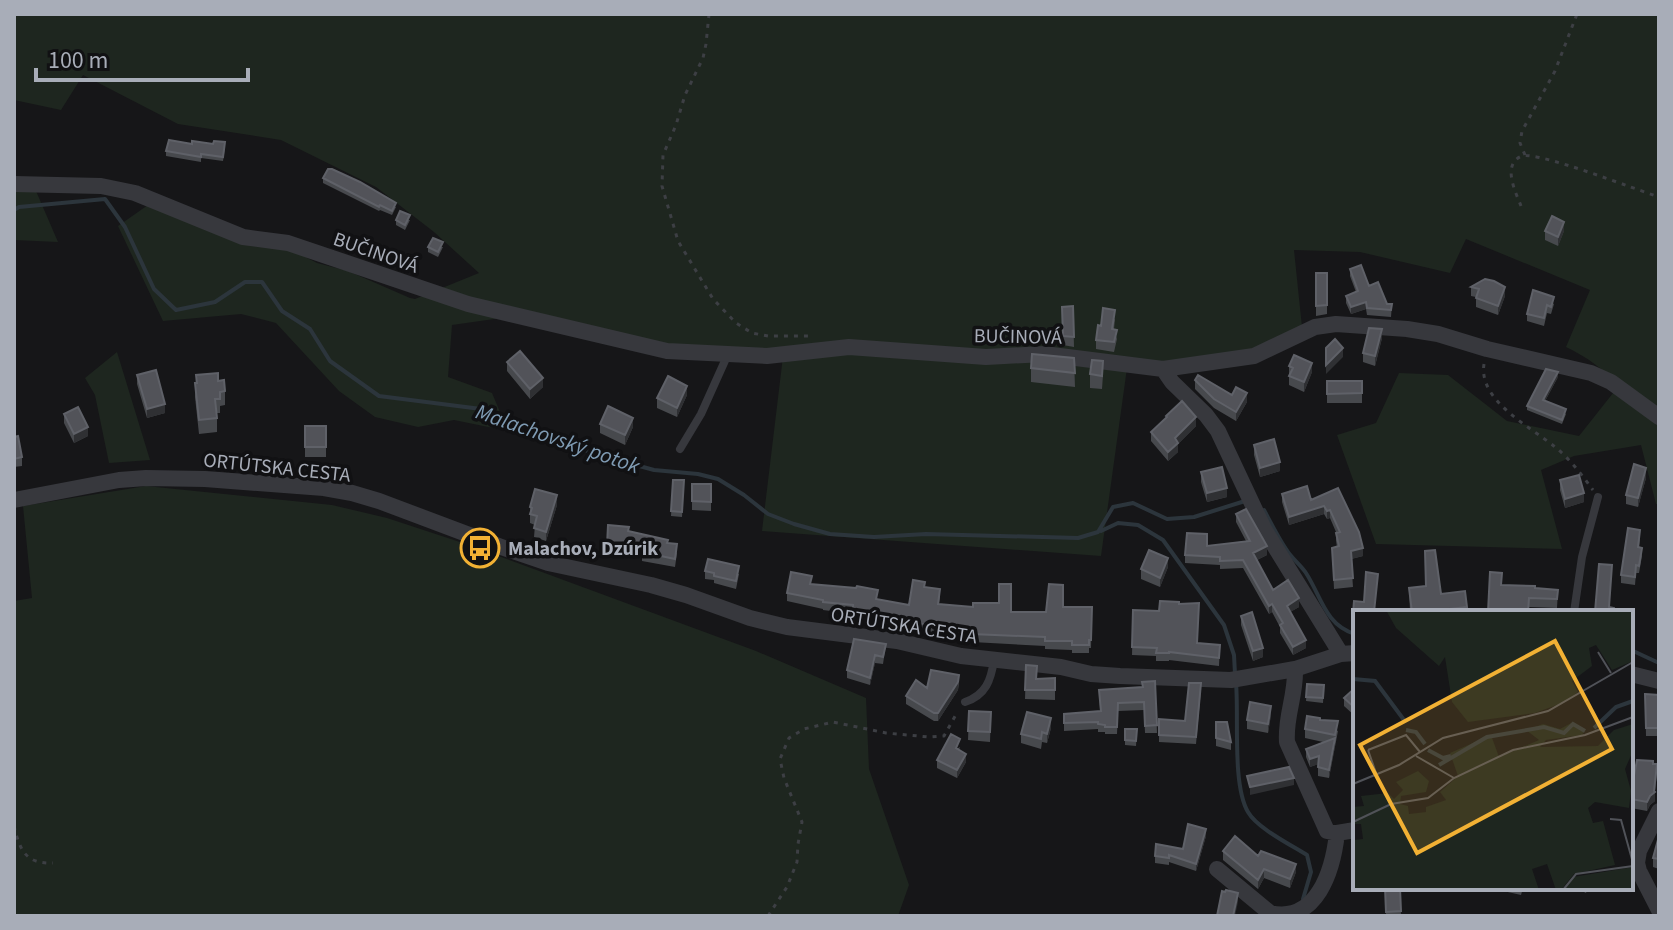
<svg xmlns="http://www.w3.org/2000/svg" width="1673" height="930" viewBox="0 0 1673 930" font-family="'Source Sans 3',sans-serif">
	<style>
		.green { fill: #1e261f }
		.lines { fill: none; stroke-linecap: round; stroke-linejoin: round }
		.stream { stroke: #2c353c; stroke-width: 4 }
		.path { stroke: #3d3f44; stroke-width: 3; stroke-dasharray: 4 6; stroke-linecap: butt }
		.lane { stroke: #37383d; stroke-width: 8 }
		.street { stroke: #37383d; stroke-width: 16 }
		.wall { fill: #47494d }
		.shaded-wall { fill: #2f3033 }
		.building { fill: #525359; stroke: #5f6168; stroke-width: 2 }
		.labels { text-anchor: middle; stroke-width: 7; stroke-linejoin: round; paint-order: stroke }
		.street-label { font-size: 20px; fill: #a8adb8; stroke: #111113 }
		.poi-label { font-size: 20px; font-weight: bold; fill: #a8adb8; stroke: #111113; text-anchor: start }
		.water-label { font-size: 22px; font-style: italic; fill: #7f9bb3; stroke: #111113 }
		.inset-river { fill: none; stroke: #2c353c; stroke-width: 4 }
		.inset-road { fill: none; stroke: #505258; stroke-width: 2 }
		.view { fill: #f2b134; fill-opacity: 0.15; stroke: #f2b134; stroke-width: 4 }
		.inset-edge { fill: none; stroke: #a8adb8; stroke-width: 4 }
	</style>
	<rect width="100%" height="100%" fill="#161618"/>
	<!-- green -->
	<path class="green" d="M14 14H1659V504H1656L1641 445 1574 456 1541 470 1562 549 1376 544 1337 435 1376 423 1399 373 1448 375 1507 421 1579 436 1617 388C1606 369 1586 357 1566 347L1590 290 1466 239 1450 273 1360 252 1294 250 1302 327 1286 345 1127 368 1101 556 762 531 784 348 710 354 537 313 452 325 448 377 492 393 508 431 454 420 418 427 375 417 339 391 276 323 241 314 163 321 118 226 148 205 294 251 317 263 348 271 410 298 415 299 479 273 434 232 376 187 281 140 178 124 83 75 61 110 14 100Z
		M14 190 36 191 58 242 14 240Z
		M117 352 150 460 109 463 95 395 85 378Z
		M146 486 332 505 387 518 469 545 756 651 866 698 869 769 909 885 898 916H14V601L32 598 23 506Z"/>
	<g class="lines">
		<!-- stream -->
		<path class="stream" d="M14 210 19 207 105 199 125 227 154 289 176 310 215 302 245 282H262L282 311 310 329 330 361 379 396 489 410 592 453 654 470 698 474 718 479 744 495 768 514 794 524 830 534 874 537 926 534 1078 538 1098 532 1113 507 1133 503 1167 519 1194 517 1245 501
			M1264 510C1271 523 1278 537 1286 549 1291 558 1300 564 1306 573 1321 596 1325 625 1355 634
			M1101 531 1118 523 1138 525 1163 540 1224 625 1234 655 1235 674
			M1631 650 1659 663
			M1236 683C1239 716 1232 785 1248 812 1257 828 1291 845 1307 855L1311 872 1303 899"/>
		<!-- path -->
		<path class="path" d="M709 14 706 44 703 58 685 95 676 125 663 155 662 186 678 241 713 299 736 323 752 333 768 336H808
			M1525 155 1520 143 1522 131 1555 71 1577 14
			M1521 206C1516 193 1501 164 1522 156 1538 151 1637 190 1659 197
			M1484 364C1478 401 1531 427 1555 447 1570 459 1582 475 1593 490
			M14 826C20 851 26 864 53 863
			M768 916 787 887 797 862 798 844 802 822 784 778 780 759 789 738 804 729 833 722 886 733 929 737 944 736 958 711"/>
		<!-- lane -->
		<path class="lane" d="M680 449 701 414 728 354
			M1574 612 1582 557 1598 497
			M965 702C986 695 991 680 994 660"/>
		<!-- street -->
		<path class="street" d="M14 184 101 186 135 193 243 237 288 243 468 304 667 351 767 356 849 347 986 357 1044 354 1163 369 1254 356 1315 327 1336 324 1407 329 1438 334 1487 349 1591 373 1611 382 1659 417
			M1163 369 1172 382 1206 415 1218 431 1264 529 1341 654
			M14 500 119 480 146 478 205 479 324 488 352 493 379 501 504 548 548 563 651 585 686 595 750 618 787 627 897 641 961 656 1061 667 1091 674 1120 676 1231 680 1295 669 1341 654 1355 653
			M1295 669C1296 696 1285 716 1287 742L1327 831 1337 833 1355 830
			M1631 674 1659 681
			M1659 811 1639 851 1637 863 1639 871 1659 910
			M1217 869 1270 913C1317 924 1333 870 1337 833"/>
	</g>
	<!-- wall -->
	<path class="wall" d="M192 144 225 147 223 161 201 158V162L166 156V151Z
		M323 178 396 207 392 215 380 210 379 211 323 183Z
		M396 220H410L405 230 396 225Z
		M1545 231H1564L1558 246 1545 240Z
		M428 247H443L438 257 428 252Z
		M1350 269 1369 286 1387 304H1392L1391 317 1367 315 1366 309 1351 314 1346 303V296L1356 292 1350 276Z
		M1327 273V314L1316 316V282Z
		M1471 287 1505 296 1498 315 1476 307V297L1471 296Z
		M1533 290 1554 304 1551 314 1547 313 1544 326 1527 321V314Z
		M1073 306 1074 347 1063 345 1062 307Z
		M1115 319 1114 329 1117 339 1114 352 1096 349V340L1101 326Z
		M1382 338 1375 366 1363 362V353Z
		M1074 358 1075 387 1031 382V368Z
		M507 362 543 387 530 399 507 371Z
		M1289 366 1312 372 1304 392 1289 385Z
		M1090 374 1103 375 1102 389 1090 388Z
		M137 375 165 413 147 418 137 384Z
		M196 375 218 381 225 391V405L220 406V413H217V432L199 434 195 397Z
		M1558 377 1545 401 1566 414 1562 424 1527 410V406Z
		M1195 380 1232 395 1247 402 1236 421 1214 408 1195 389Z
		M1327 381H1362V403H1327Z
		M687 395 677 417 657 408V398Z
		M64 414 88 436 74 443 64 423Z
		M1166 416 1196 426 1178 444V452L1168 461 1151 441V432L1166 418Z
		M600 424 633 427 625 445 600 433Z
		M305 426H326V457H305Z
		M14 437 22 457V466L14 467Z
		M1254 445 1280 471 1260 477 1254 455Z
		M1201 472 1227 497 1207 502 1201 482Z
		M1646 478 1638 507 1626 504V495Z
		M673 480H684L682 517 671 516Z
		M1560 480 1584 502 1565 508 1560 490Z
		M692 484H711V511L692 510Z
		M1338 488 1363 556 1351 559 1353 587 1334 589 1332 548 1337 547 1336 541V532L1330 518 1327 519 1324 514 1289 525 1282 502V494L1311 500Z
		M557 505 546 541 534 537 535 525 530 523V507Z
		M1236 514 1267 555 1257 560 1273 590 1299 607 1290 612 1306 648 1293 655 1280 633V627L1272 612 1269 614 1243 568 1220 569V565L1185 563V555L1207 546 1246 541 1236 522Z
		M628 531 668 543 677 553 675 567 642 561V558L607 555V546Z
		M1640 538 1639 548 1642 556 1639 573H1636L1635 585 1621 583V575Z
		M1168 567 1160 587 1141 579V569Z
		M705 571 739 574 736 589 714 583V580L705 579Z
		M812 584 878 599 909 605 925 587 940 597 939 604 1011 612H1046L1063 607H1092L1091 648H1089V653H1072V650L1045 649V646L972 642V638L923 632 853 618V614L823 610V609L787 601V593Z
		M1502 585 1558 590 1557 608 1529 607 1528 612H1488Z
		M1409 588 1441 594 1467 607V612H1410Z
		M1179 604 1197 643 1220 645 1219 666 1169 660V661H1156V656L1132 655 1133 610 1159 611Z
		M1241 616 1263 657 1253 661 1241 625Z
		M886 644 883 664 875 663 870 685 847 678V670Z
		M1026 665 1037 679 1055 678V700L1025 699Z
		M1155 681 1157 733H1145L1144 710 1118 711 1117 734H1105V732H1098V729L1064 731V714L1100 711 1099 690 1143 687Z
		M959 683 958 690 938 721H934L906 704V696L927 688Z
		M1307 684 1324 685 1323 703 1306 701Z
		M1355 688V716L1344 706V698Z
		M1201 690 1196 744 1159 742V719L1185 721Z
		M1645 694 1659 695V736H1646Z
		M969 711 991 712 990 742 968 740Z
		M1271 715 1268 733 1247 729V720Z
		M1320 720 1338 731 1329 778 1318 776V764L1310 767 1306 757V749L1323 742 1305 738V729Z
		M1216 722 1231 742V750L1216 746Z
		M1051 728 1047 743 1042 742 1041 749 1021 743V734Z
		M1125 729H1137L1136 746 1125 745Z
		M960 747 959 750 966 762 957 778 937 768V760Z
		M1653 764 1657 773 1655 792V801L1650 805 1647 811 1631 808V791Z
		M1206 836 1196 871 1169 862V865L1155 863V856L1183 849Z
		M1659 836V869L1653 867V858Z
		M1223 851 1258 856 1296 872 1290 888 1264 878 1258 889 1223 860Z
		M1385 888H1400L1401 916H1386Z
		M1490 888H1523L1521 895Z
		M1576 888H1588L1586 893Z"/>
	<!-- shaded-wall -->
	<path class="shaded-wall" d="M1564 222V231L1558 246V237Z
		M1505 287V296L1498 315V306Z
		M1366 302V309L1351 314V307Z
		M1382 329V338L1375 366V356Z
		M1343 348V357L1326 374V365Z
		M1312 363V372L1304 392V382Z
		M1558 372V377L1543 405V400Z
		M543 378V387L530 399V389Z
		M687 386V395L677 417V408Z
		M1247 393V402L1236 421V412Z
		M165 404V413L147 418V409Z
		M1196 417V426L1178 444V452L1168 461V452L1175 438Z
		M633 418V427L625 445V435Z
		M88 427V436L74 443V434Z
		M1280 462V471L1260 477V468Z
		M1646 468V478L1638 507V498Z
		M1227 488V497L1207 502V493Z
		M1584 493V502L1565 508V499Z
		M557 495V505L546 541V532Z
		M1324 506V514L1289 525V517Z
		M1330 510V518L1327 519V511Z
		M1267 546V555L1253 562V553Z
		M1363 548V556L1351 559V551Z
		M1168 558V567L1160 587V578Z
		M1299 598V607L1287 614V606Z
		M1272 604V612L1269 614V606Z
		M1306 640V648L1293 655V647Z
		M1263 648V657L1253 661V651Z
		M875 655V663L870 685V678Z
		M959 675 958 690 938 721V713Z
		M1271 706V715L1268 733V724Z
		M1051 718V728L1047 743V734Z
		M1335 738V746L1329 778V770Z
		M966 754V762L957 778V770Z
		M1319 756V764L1310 767V759Z
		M1657 764 1655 792V801L1650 805 1647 811V802Z
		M1294 778V785L1250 795V787Z
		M1206 829V836L1196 871V864Z
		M1296 864V872L1290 888V879Z
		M1264 869V878L1258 889V880Z
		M1238 893V902L1235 916H1233Z"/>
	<!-- building -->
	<path class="building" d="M169 140 192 144V141L213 144 214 141 225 142 223 157 201 154V157L166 151Z
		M328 169H332L360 182 396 203 392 211 380 205 379 207 323 178Z
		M400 211 410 215 405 225 396 220Z
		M1552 216 1564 222 1558 237 1545 231Z
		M433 238 443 242 438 252 428 247Z
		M1361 265 1369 286 1378 282 1387 304H1392L1391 310 1367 308 1366 302 1351 307 1346 296 1358 291 1350 269Z
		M1316 273H1327V305L1316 306Z
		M1485 279 1494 281 1505 287 1498 306 1476 298 1479 289 1471 287Z
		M1533 290 1554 297 1551 307 1547 305 1544 318 1527 314Z
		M1073 306 1074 337 1063 336 1062 307Z
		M1103 308 1115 310 1112 329 1117 330 1114 342 1096 340 1098 325 1101 326Z
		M1369 328 1382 329 1375 356 1363 353Z
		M1335 339 1343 348 1326 365V348Z
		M520 351 543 378 530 389 507 362Z
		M1032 354 1074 358 1075 373 1031 368Z
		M1294 355 1312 363 1304 382 1289 376 1293 368 1289 366Z
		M1092 360 1103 361 1102 376 1090 374Z
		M1546 369 1558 372 1543 400 1566 409 1562 420 1527 406Z
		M156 370 165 404 147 409 137 375Z
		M218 373V381L224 380 225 391 220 392V399H215L217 418 199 420 195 383H197L196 375Z
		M1198 375 1232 395 1236 387 1247 393 1236 412 1214 399 1195 380Z
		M668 376 687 386 677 408 657 398Z
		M1327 381H1362V393L1327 394Z
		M1182 401 1196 417 1175 438 1178 443 1168 452 1151 432 1167 417 1166 416Z
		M608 406 633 418 625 435 600 424Z
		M78 407 88 427 74 434 64 414Z
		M305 426H326V447H305Z
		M18 436 22 457 14 459V437Z
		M1274 439 1280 462 1260 468 1254 445Z
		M1634 464 1646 468 1638 498 1626 495Z
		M1222 467 1227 488 1207 493 1201 472Z
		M1579 475 1584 493 1565 499 1560 480Z
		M673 480H684L682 512 671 511Z
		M692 484H711V502L692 501Z
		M1307 486 1311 500 1338 488 1359 532 1363 548 1351 551 1353 578 1334 580 1332 548 1339 546 1336 533 1340 532 1330 510 1327 511 1324 506 1289 517 1282 494Z
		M535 489 557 495 546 532 534 528 537 516 530 514 532 508 530 507Z
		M1246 509 1267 546 1253 553 1273 590 1288 580 1299 598 1287 606 1306 640 1293 647 1280 625 1283 623 1272 604 1269 606 1243 560 1220 561V557L1185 555 1187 533 1207 534V546L1250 541 1236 514Z
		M608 525 629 527 628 531 668 540 667 543 677 544 675 559 642 552 643 549 607 546Z
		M1628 528 1640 530 1638 547 1642 548 1639 566 1636 565 1635 577 1621 575Z
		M1149 550 1168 558 1160 578 1141 569Z
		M1435 550 1441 594 1465 591 1467 607 1424 612H1412L1409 588 1426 586 1425 551Z
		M708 559 739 566 736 581 714 576V573L705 571Z
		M1599 564 1612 565 1609 607 1614 608V612H1595Z
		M791 572 812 576 810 584 856 588 857 586 878 590 876 599 909 605 913 580 925 582 924 587 940 589 938 604 973 607V603H999V584H1011V612H1046L1049 584 1063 585V607H1092L1091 640H1089V645H1072V641H1045V637L972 634 973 629 923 624 853 610V605L823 602V600L787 593Z
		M1366 572 1378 574 1374 612 1353 613 1354 601 1364 602Z
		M1490 572 1502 573 1501 585 1535 586V588L1558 590 1557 599 1529 598 1528 612H1488Z
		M1160 601 1179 602V604L1199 603 1197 643 1220 645 1219 658 1169 652V653H1156L1157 648 1132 647 1133 610 1159 611Z
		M1252 612 1263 648 1253 651 1241 616Z
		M854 639 886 644 883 657 875 655 870 678 847 670Z
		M1026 665 1037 666 1036 679 1055 678V690H1025Z
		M931 670 959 675 958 682 938 713H934L906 696 916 680 927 688Z
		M1155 681 1157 725 1145 726 1144 702 1118 703 1117 727H1105V725L1098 724V722L1064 723V714L1101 711 1099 690 1143 687 1142 682Z
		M1189 683H1201L1196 737 1159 735V719L1185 721Z
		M1307 684 1324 685 1323 698 1306 697Z
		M1355 688V708L1344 698Z
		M1645 694 1659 695V728H1646Z
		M1250 702 1271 706 1268 724 1247 720Z
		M969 711 991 712 990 732 968 731Z
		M1027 712 1051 718 1047 734 1042 732 1041 739 1021 734Z
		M1307 716 1320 718V720L1338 721 1335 735 1305 729Z
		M1216 722H1227L1231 742 1216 738Z
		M1125 729H1137L1136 741 1125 740Z
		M951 734 960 739 956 748 966 754 957 770 937 760Z
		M1335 738 1329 770 1318 767 1319 756 1310 759 1306 749Z
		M1637 760 1653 761V764H1657L1654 791 1655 792 1650 796 1647 802 1631 799V791Z
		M1289 767 1294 778 1250 787 1247 776Z
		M1188 824 1206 829 1196 864 1169 855V858L1155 856 1156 844 1183 849Z
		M1235 836 1258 856 1261 851 1296 864 1290 879 1264 869 1258 880 1223 851Z
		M1659 836V859L1653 858Z
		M1385 888H1400L1401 911 1386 912Z
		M1226 890 1238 893 1233 916H1217L1222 891 1225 892Z"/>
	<!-- icons -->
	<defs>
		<g id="bus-ring" transform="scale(2)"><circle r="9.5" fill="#111113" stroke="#f2b134" stroke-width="1.5"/><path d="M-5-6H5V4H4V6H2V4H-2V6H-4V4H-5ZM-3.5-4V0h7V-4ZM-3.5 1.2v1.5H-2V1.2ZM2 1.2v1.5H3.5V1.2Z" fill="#f2b134"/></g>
	</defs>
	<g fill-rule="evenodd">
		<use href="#bus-ring" x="480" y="548"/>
	</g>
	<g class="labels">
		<!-- street labels -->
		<g class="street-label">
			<text transform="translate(376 252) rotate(19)" y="7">BUČINOVÁ</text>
			<text transform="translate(1018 336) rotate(1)" y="7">BUČINOVÁ</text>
			<text transform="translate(277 467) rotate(6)" y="7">ORTÚTSKA CESTA</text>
			<text transform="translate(904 625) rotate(9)" y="7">ORTÚTSKA CESTA</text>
		</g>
		<!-- poi labels -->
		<g class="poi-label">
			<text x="508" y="555">Malachov, Dzúrik</text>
		</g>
		<!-- water labels -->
		<g class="water-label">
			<text transform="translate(558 438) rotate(19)" y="8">Malachovský potok</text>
		</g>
	</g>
	<!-- overview -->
	<g transform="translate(1353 610)">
		<rect width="280" height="280" fill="#161618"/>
		<path d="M33 0H280V51L259 60 243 35 236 38 239 56 219 71 225 82 212 92 182 103 115 112 99 92 92 47 86 56 43 18ZM220 112 232 120 229 125 193 130 187 137 245 136 261 120 280 114V141L272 159 278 181 276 198 242 192 235 198 240 213 250 211 262 255 221 264 208 280H203L194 254 179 259 186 280H0V230L10 229 8 214H0V197L11 196 8 186 35 183 41 189 50 180 43 172 65 161 76 171 73 182 48 186 47 194 55 196 56 204 73 202V197L93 190 87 182 105 166 97 143 138 125 146 147 186 130 173 120 190 114 207 119ZM280 257V280H210L220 267Z" fill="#1e261f"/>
		<path class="inset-river" d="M0 69 22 71 51 110M241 118 263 97 280 91M53 120 63 122 72 134M75 140 90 148 98 146M86 155 134 127 191 117 211 123 220 114 232 121"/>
		<path class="inset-road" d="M245 42 258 63M15 140 53 125 67 142M15 140 23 163M63 146 101 168M0 174 46 155 90 128 195 101 280 52M257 209 268 210 280 253M0 212 38 194 75 188 101 168 160 140 232 125 280 107M210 280 223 264 280 256"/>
		<path class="view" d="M202 31 259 139 64 243 7 135Z"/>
		<rect width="280" height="280" class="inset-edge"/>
	</g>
	<!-- border -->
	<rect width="1673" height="930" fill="none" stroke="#a8adb8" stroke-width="32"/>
	<!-- scale -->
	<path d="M36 68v12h212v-12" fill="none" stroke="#a8adb8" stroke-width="4"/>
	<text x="48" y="68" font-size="24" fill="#a8adb8" stroke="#111113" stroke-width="6" paint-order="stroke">100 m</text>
</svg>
